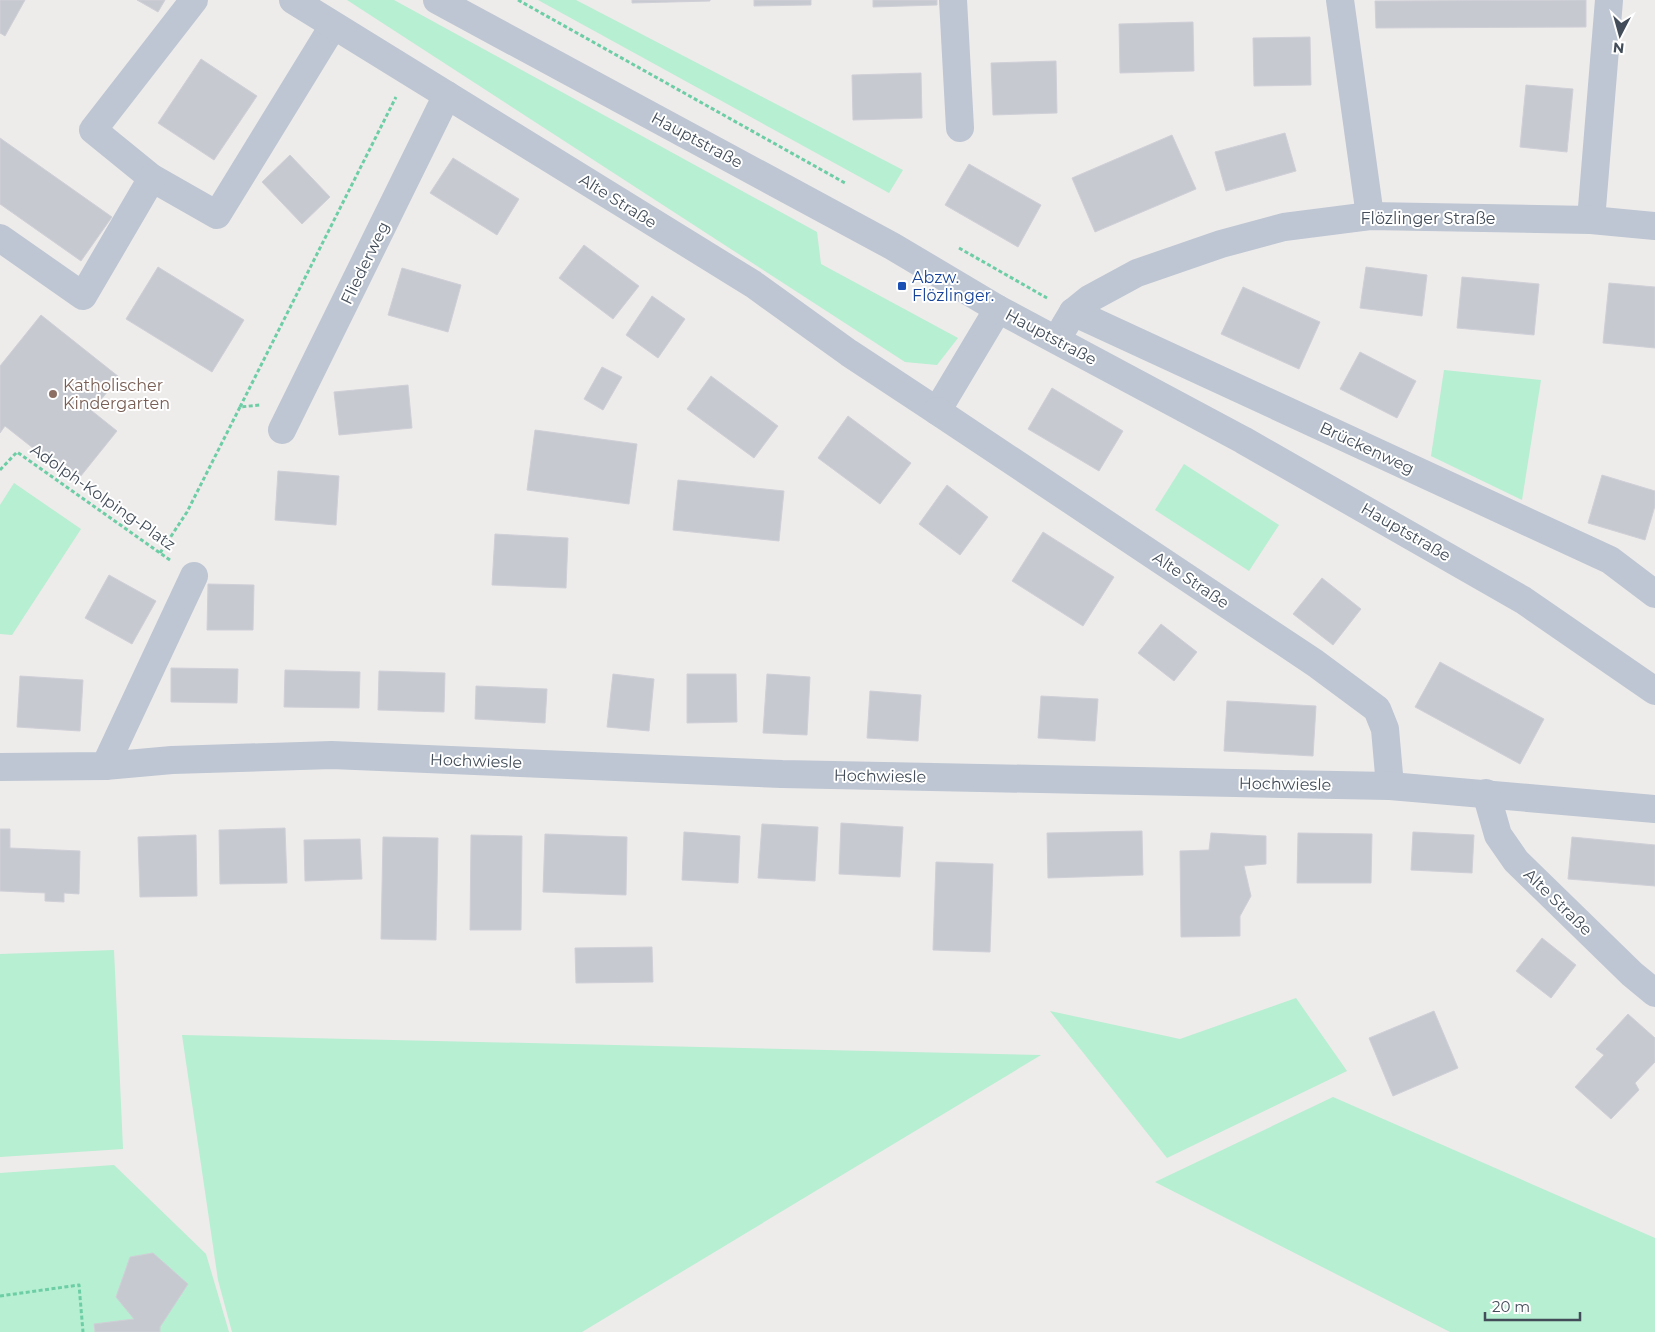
<svg xmlns="http://www.w3.org/2000/svg" width="1655" height="1332" viewBox="0 0 1655 1332" font-family="Montserrat,sans-serif">
<rect width="100%" height="100%" fill="#eeebeb"/>
<g fill="#b6efd1">
<path d="M347,0h47l423,232 4,32 137,74 -21,27 -32,-3z"/>
<path d="M538,0h38l327,170 -14,23z"/>
<path d="M1444,370l97,10 -19,120 -91,-44z"/>
<path d="M1184,464l95,61 -30,46 -94,-61z"/>
<path d="M14,483l67,46 -69,106 -12,-1v-129z"/>
<path d="M114,950l9,199 -123,8v-203z"/>
<path d="M1296,998l51,73 -180,87 -117,-147 130,28z"/>
<path d="M182,1035l859,20 -459,277h-350l-14,-52z"/>
<path d="M1333,1097l322,141v94h-205l-295,-150z"/>
<path d="M114,1165l92,89 23,78h-229v-159z"/>
</g>
<g fill="#c7c9d1" stroke="#cfd0d7">
<path d="M0,0h25l-20,36 -5,-3z"/>
<path d="M137,0h28l-7,12z"/>
<path d="M632,0h78v1l-78,2z"/>
<path d="M754,0h57v5l-57,1z"/>
<path d="M873,0h64v5l-64,2z"/>
<path d="M1586,0v27l-210,1 -1,-27z"/>
<path d="M1193,22l1,49 -74,2 -1,-49z"/>
<path d="M1310,37l1,48 -57,1 -1,-48z"/>
<path d="M201,59l56,37 -43,64 -56,-37z"/>
<path d="M1056,61l1,52 -64,2 -2,-52z"/>
<path d="M921,73l1,45 -69,2 -1,-45z"/>
<path d="M1526,85l47,4 -6,63 -47,-5z"/>
<path d="M1285,133l11,38 -70,20 -11,-39z"/>
<path d="M1172,135l24,54 -101,43 -23,-54z"/>
<path d="M0,138l112,79 -31,44 -81,-57z"/>
<path d="M290,155l40,42 -28,27 -40,-42z"/>
<path d="M453,158l66,41 -22,36 -67,-42z"/>
<path d="M969,164l72,41 -23,42 -73,-42z"/>
<path d="M584,245l55,41 -26,33 -54,-41z"/>
<path d="M158,267l86,53 -32,52 -86,-53z"/>
<path d="M1366,267l61,8 -5,41 -62,-8z"/>
<path d="M402,268l59,17 -13,47 -60,-17z"/>
<path d="M1462,277l77,7 -5,51 -77,-7z"/>
<path d="M1609,283l46,4v61l-52,-5z"/>
<path d="M1243,287l77,35 -21,47 -78,-35z"/>
<path d="M652,296l33,23 -27,39 -32,-23z"/>
<path d="M41,315l78,62 -27,34 25,20 -41,51 -71,-56 -5,7v-67z"/>
<path d="M1360,352l56,29 -19,37 -57,-29z"/>
<path d="M602,367l20,10 -19,33 -19,-11z"/>
<path d="M711,376l67,50 -24,32 -67,-49z"/>
<path d="M408,385l4,43 -73,7 -5,-43z"/>
<path d="M1052,388l71,43 -24,40 -71,-42z"/>
<path d="M848,416l63,47 -31,41 -62,-46z"/>
<path d="M535,430l102,14 -8,60 -102,-14z"/>
<path d="M278,471l61,5 -3,49 -61,-5z"/>
<path d="M1602,475l53,16v15l-10,34 -57,-17z"/>
<path d="M678,480l106,11 -5,50 -106,-11z"/>
<path d="M947,485l41,32 -28,38 -41,-31z"/>
<path d="M1043,532l71,45 -31,49 -71,-45z"/>
<path d="M495,534l73,4 -2,50 -74,-3z"/>
<path d="M109,575l47,26 -24,43 -47,-26z"/>
<path d="M1322,578l39,31 -28,36 -40,-31z"/>
<path d="M208,584l46,1 -1,45h-46z"/>
<path d="M1161,624l36,28 -23,29 -36,-28z"/>
<path d="M1440,662l104,57 -24,45 -105,-57z"/>
<path d="M171,668l67,1 -1,34 -66,-1z"/>
<path d="M285,670l75,2 -1,36 -75,-1z"/>
<path d="M379,671l66,2 -1,39 -66,-2z"/>
<path d="M613,674l41,5 -5,52 -42,-4z"/>
<path d="M687,674h49l1,48 -50,1z"/>
<path d="M767,674l43,3 -3,58 -44,-2z"/>
<path d="M20,676l63,4 -3,51 -63,-4z"/>
<path d="M476,686l71,3 -2,34 -70,-4z"/>
<path d="M870,691l51,4 -3,46 -51,-3z"/>
<path d="M1041,696l57,3 -3,42 -57,-3z"/>
<path d="M1227,701l89,5 -3,50 -89,-5z"/>
<path d="M841,823l62,4 -3,50 -61,-3z"/>
<path d="M762,824l56,3 -3,54 -57,-3z"/>
<path d="M285,828l2,55 -67,1 -1,-54z"/>
<path d="M0,829h10v19l70,3 -1,43 -15,-1v9l-19,-1v-8l-45,-2z"/>
<path d="M1142,831l1,44 -95,3 -1,-45z"/>
<path d="M684,832l56,4 -2,47 -56,-3z"/>
<path d="M1413,832l61,3 -2,38 -61,-3z"/>
<path d="M1211,833l55,3v28l-22,2 7,30 -11,20v20l-59,1 -1,-86 29,-1z"/>
<path d="M1298,833l74,1 -1,49h-74z"/>
<path d="M545,834l82,3 -1,58 -83,-3z"/>
<path d="M196,835l1,61 -57,1 -2,-60z"/>
<path d="M471,835l51,1 -1,94h-51z"/>
<path d="M383,837l55,1 -2,102 -55,-1z"/>
<path d="M1572,837l83,8v41l-87,-7z"/>
<path d="M360,839l2,40 -57,2 -1,-41z"/>
<path d="M936,862l57,2 -3,88 -57,-2z"/>
<path d="M1542,938l34,27 -25,33 -35,-27z"/>
<path d="M652,947l1,35 -77,1 -1,-35z"/>
<path d="M1434,1011l24,57 -65,28 -24,-58z"/>
<path d="M1628,1014l27,24v24l-20,21 4,7 -28,29 -36,-32 29,-32 -8,-6z"/>
<path d="M153,1253l35,31 -28,43v5h-65l-1,-8 40,-5 -18,-22 14,-40z"/>
</g>
<g fill="none" stroke-linecap="round" stroke-linejoin="round">
<g stroke="#6dcea6" stroke-width="3" stroke-dasharray="4 2.5" stroke-linecap="butt">
<path d="M518,0l327,183"/>
<path d="M959,248l88,50"/>
<path d="M240,407l156,-310"/>
<path d="M0,470l17,-18 153,108"/>
<path d="M160,553l27,-41 53,-105 20,-2"/>
<path d="M0,1296l79,-11 4,47"/>
</g>
<g stroke="#bdc6d2" stroke-width="28">
<path d="M194,0l-101,130 59,48 65,37 116,-189"/>
<path d="M293,0l460,284 96,69 88,58 61,-102"/>
<path d="M437,0l455,246 106,63 245,131 280,160 132,91"/>
<path d="M953,0l7,128"/>
<path d="M1340,0l30,216"/>
<path d="M1591,220l18,-220"/>
<path d="M0,238l83,58 69,-118"/>
<path d="M1073,312l537,248 45,34"/>
<path d="M1064,327l9,-15 16,-13 48,-26 84,-29 63,-17 86,-11 221,4 64,6"/>
<path d="M937,411l378,252 62,46 8,20 5,57"/>
<path d="M282,430l165,-335"/>
<path d="M105,766l89,-190"/>
<path d="M0,767l105,-1 67,-6 160,-5 450,19 608,12 265,23"/>
<path d="M1486,793l12,42 18,26 116,113 23,19"/>
</g>
</g>
<rect fill="#1a4fb4" stroke="#fff" stroke-width="2" x="897" y="281" width="10" height="10" rx="2.5"/>
<circle fill="#8d6e63" stroke="#fff" stroke-width="2" cx="53" cy="394" r="5"/>
<g text-anchor="middle" dominant-baseline="central" stroke-width="4" stroke-linejoin="round" paint-order="stroke">
<g font-size="16" fill="#434d59" stroke="#fff">
<text transform="translate(697 140) rotate(28)">Hauptstraße</text>
<text transform="translate(618 201) rotate(32)">Alte Straße</text>
<text x="1428" y="218">Flözlinger Straße</text>
<text transform="translate(365 263) rotate(-64)">Fliederweg</text>
<text transform="translate(1051 337) rotate(28)">Hauptstraße</text>
<text transform="translate(1367 448) rotate(25)">Brückenweg</text>
<text transform="translate(103 497) rotate(35)">Adolph-Kolping-Platz</text>
<text transform="translate(1406 532) rotate(30)">Hauptstraße</text>
<text transform="translate(1191 580) rotate(34)">Alte Straße</text>
<text transform="translate(476 761) rotate(2)">Hochwiesle</text>
<text transform="translate(880 776) rotate(1)">Hochwiesle</text>
<text transform="translate(1285 784) rotate(1)">Hochwiesle</text>
<text transform="translate(1558 902) rotate(44)">Alte Straße</text>
</g>
<g font-size="16" fill="#164399" stroke="#fff" text-anchor="start">
<text x="912" y="277">Abzw.<tspan x="912" dy="18">Flözlinger.</tspan></text>
</g>
<g font-size="16" fill="#785e54" stroke="#fff" text-anchor="start">
<text x="63" y="385">Katholischer<tspan x="63" dy="18">Kindergarten</tspan></text>
</g>
</g>
<g transform="translate(1620 35) rotate(186)" stroke="#ffffff" stroke-width="4" paint-order="stroke">
<path d="M0-4L9 19L0 12L-9 19Z" fill="#434d59"/>
<text y="-8" font-size="14" font-weight="bold" text-anchor="middle" fill="#434d59">N</text>
</g>
<path d="M1485 1312v8h95v-8" fill="none" stroke="#434d59" stroke-width="2.5"/>
<text x="1492" y="1312" font-size="15" fill="#434d59" stroke="#ffffff" stroke-width="4" paint-order="stroke">20 m</text>
</svg>
